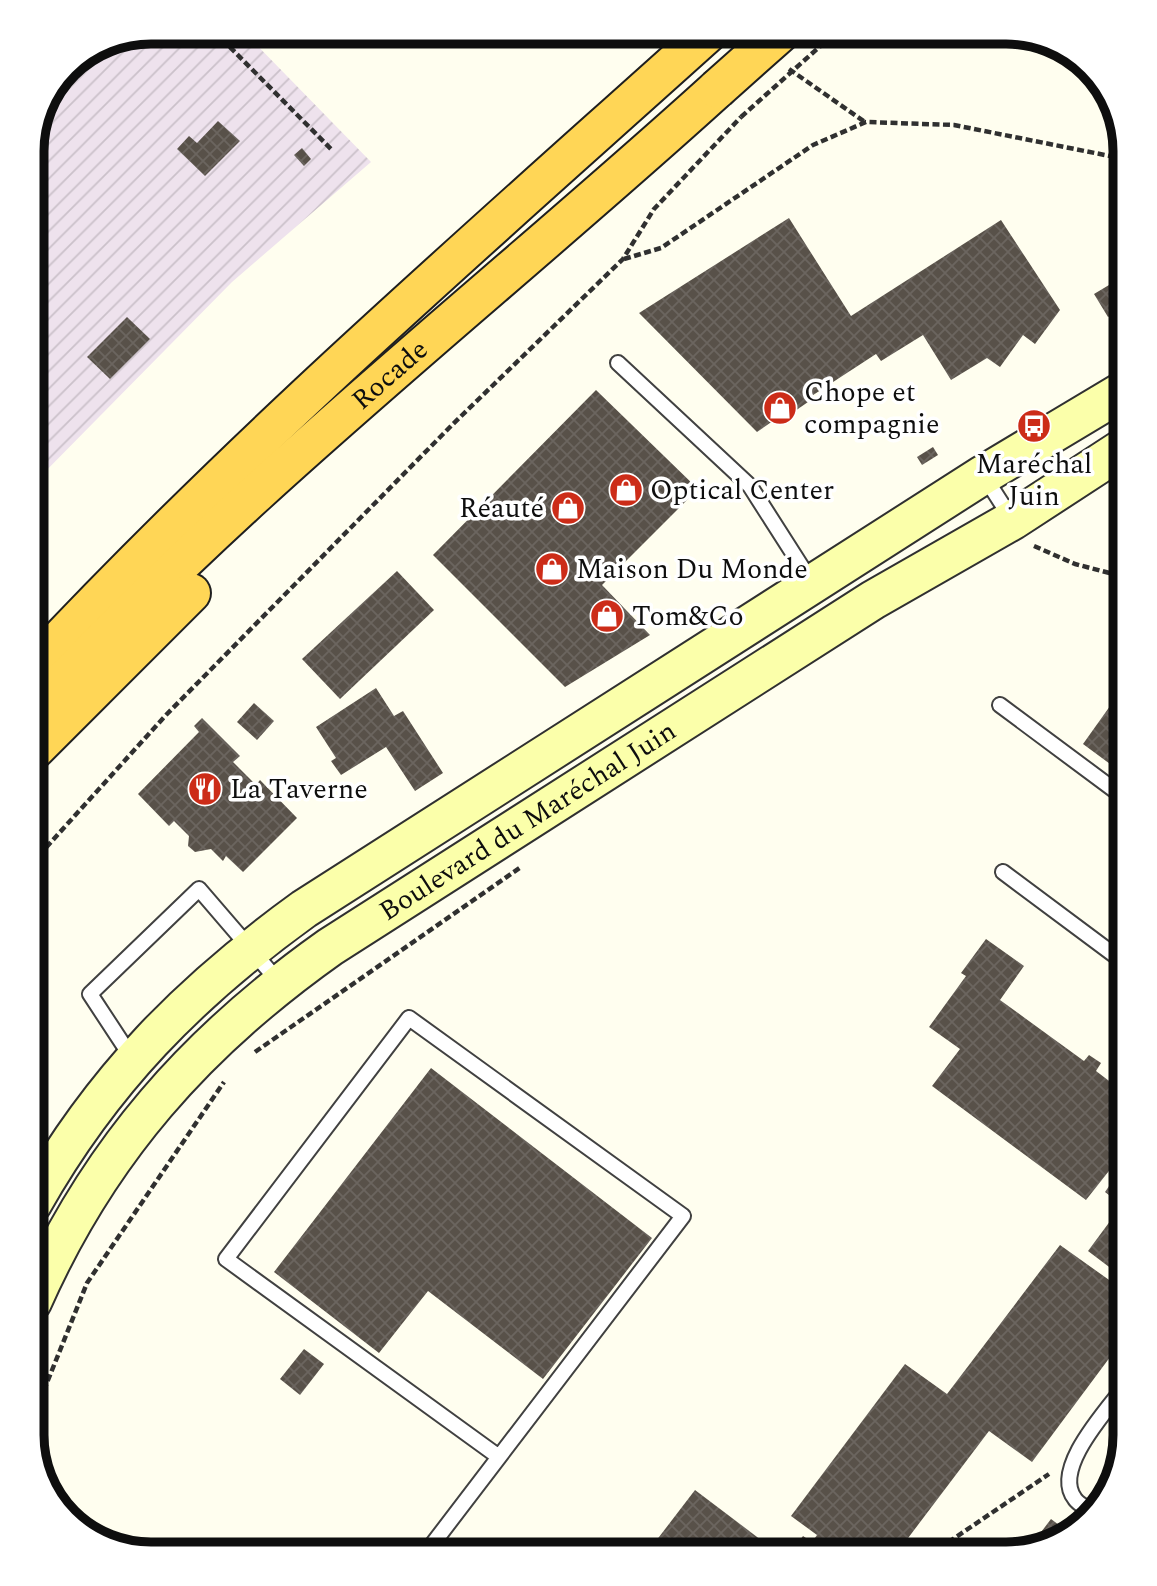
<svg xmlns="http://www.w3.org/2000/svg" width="1157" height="1586" viewBox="0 0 1157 1586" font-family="Spectral,serif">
<defs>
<pattern id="industrial-furrows" width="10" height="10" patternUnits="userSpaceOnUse" patternTransform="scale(1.75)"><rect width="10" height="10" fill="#eee2ed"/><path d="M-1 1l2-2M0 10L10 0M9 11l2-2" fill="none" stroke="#cbc1ca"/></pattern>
<pattern id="building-cross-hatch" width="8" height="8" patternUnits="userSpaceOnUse" patternTransform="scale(1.75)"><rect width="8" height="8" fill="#585149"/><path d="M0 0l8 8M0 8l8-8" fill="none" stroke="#6b655f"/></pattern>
</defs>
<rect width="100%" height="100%" fill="#fffeef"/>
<path fill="url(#industrial-furrows)" d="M151,32h93l127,130 -139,120 -200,203v-342l12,-45 28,-37z"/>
<g fill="url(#building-cross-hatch)">
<path d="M218,121l22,20 -35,35 -28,-27 12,-13 8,7z"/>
<path d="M302,148l9,11 -7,7 -10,-11z"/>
<path d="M789,218l62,98 150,-96 59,90 -25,34 -12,-9 -23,32 -13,-9 -36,22 -28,-45 -42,26 -5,-7 -69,45 1,3 -26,18 -2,-4 -23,16 -118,-119z"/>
<path d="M1125,251v56l-17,10 -14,-23 30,-18 -11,-17z"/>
<path d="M127,317l23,22 -40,40 -23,-22z"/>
<path d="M596,390l102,99 -96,96 48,50 -85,52 -132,-132z"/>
<path d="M933,447l5,8 -16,10 -5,-8z"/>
<path d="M32,451l7,6 -7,8z"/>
<path d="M397,571l37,39 -94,89 -38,-40z"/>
<path d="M1125,685v90l-42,-31z"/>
<path d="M376,688l18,28 9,-5 40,62 -28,18 -29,-44 -45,28 -10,-14 5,-3 -20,-31z"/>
<path d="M254,703l20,18 -17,19 -20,-18z"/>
<path d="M202,718l38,38 -7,6 23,23 4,-5 37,38 -54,54 -17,-16 -3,5 -12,-12 -16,3 -7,-6 1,-10 -15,-15 -5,5 -31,-32 61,-62 -5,-6z"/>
<path d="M986,939l38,27 -24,34 84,61 5,-6 12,8 -5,8 29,22v244l-93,125 -43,-31 -93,123h-52l-19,-14 -6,8 9,6h-39l14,-18 9,6 5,-7 -26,-19 114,-152 42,30 113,-149 59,42 6,-8 -37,-28 34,-46 -17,-13 17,-25 -6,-5 -30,38 -154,-114 28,-37 -31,-22 37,-51 -5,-3z"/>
<path d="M431,1068l221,170 -109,141 -115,-88 -49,62 -105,-81z"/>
<path d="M304,1349l20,15 -24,31 -20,-16z"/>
<path d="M695,1490l82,62 -2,2h-129z"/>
<path d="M1051,1519l20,15 -5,4 -37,10z"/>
</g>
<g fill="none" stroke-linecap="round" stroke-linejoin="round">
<g stroke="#414141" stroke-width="18">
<g id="service">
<path d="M618,363l132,123 62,97"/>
<path d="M984,476l27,42"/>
<path d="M1000,705l125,93"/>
<path d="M1003,872l122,91"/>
<path d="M132,1058l-42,-64 109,-105 80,93"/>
<path d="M1092,1512c-5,-4 -14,-8 -17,-13 -24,-30 33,-90 50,-113"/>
<path d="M425,1554l258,-338 -274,-198 -183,241 273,198"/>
</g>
</g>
<g stroke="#303030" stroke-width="42">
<g id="secondary">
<path d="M32,1204c70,-124 157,-212 272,-295l679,-434 142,-85"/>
<path id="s1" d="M32,1302c67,-151 164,-260 298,-355l543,-347 140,-80 112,-73"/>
</g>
</g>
<g stroke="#1f1f1f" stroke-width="42">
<g id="trunk">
<path d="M32,669c211,-226 447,-430 677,-637"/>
<path id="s2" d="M32,715c209,-228 456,-418 685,-626"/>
<path d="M32,752l159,-159"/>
</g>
</g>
<g stroke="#303030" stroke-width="4.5" stroke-dasharray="7 3.5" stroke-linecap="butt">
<path d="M215,32l116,117"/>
<path d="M789,69l76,53"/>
<path d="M624,259l37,-11 152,-103 53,-23 88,3 171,34"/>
<path d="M1034,546l41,18 50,13"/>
<path d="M32,863l134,-148 287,-291 170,-165 31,-50 87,-92"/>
<path d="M255,1052l266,-185"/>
<path d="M32,1420l55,-137 137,-201"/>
<path d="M931,1554l118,-80"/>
</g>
<use href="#service" stroke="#fff" stroke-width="14"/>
<use href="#secondary" stroke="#fbffaa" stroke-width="38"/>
<use href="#trunk" stroke="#ffd656" stroke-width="38"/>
<g stroke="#1f1f1f" stroke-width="42" stroke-linecap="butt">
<path id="trunk-bridge" d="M717,89l64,-57"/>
</g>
<path stroke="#303030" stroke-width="4.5" stroke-dasharray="7 3.5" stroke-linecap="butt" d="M741,117l95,-85"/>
<use href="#trunk-bridge" stroke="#ffd656" stroke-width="38"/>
</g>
<defs>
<g id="shop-disc" transform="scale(1.75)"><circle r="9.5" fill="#cc2c18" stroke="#fff"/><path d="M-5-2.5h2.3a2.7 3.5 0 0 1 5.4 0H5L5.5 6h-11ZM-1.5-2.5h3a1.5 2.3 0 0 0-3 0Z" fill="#fff"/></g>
<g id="bus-disc" transform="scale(1.75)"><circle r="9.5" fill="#cc2c18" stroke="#fff"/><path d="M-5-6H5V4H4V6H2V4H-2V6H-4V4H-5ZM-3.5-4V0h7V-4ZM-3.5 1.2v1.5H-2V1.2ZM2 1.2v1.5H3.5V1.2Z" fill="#fff"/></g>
<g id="restaurant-disc" transform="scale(1.75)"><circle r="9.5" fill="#cc2c18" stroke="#fff"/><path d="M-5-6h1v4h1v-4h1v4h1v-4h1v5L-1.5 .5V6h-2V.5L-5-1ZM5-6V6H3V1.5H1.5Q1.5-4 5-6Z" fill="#fff"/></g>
</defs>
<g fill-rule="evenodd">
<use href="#shop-disc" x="780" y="408"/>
<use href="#bus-disc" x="1034" y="426"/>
<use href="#shop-disc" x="626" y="490"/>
<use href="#shop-disc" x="568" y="508"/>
<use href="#shop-disc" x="552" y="569"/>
<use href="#shop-disc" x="607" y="616"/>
<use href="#restaurant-disc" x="205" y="789"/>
</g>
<g text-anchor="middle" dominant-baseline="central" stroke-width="7" stroke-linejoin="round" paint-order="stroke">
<g font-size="28" fill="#0e0e0e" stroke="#fff">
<text stroke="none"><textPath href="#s2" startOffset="494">Rocade</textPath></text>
<text stroke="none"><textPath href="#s1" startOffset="704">Boulevard du Maréchal Juin</textPath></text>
</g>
<g font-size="28" fill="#0e0e0e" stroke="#fff" text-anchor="start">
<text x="804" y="392">Chope et<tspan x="804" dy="32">compagnie</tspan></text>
<text x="1034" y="464" text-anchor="middle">Maréchal<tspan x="1034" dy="32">Juin</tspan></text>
<text x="650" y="490">Optical Center</text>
<text x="544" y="508" text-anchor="end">Réauté</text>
<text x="576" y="569">Maison Du Monde</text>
<text x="632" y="616">Tom&amp;Co</text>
<text x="230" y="789">La Taverne</text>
</g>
</g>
<path d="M0 0H1157V1586H0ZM151 44H1006A107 107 0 0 1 1113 151V1435A107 107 0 0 1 1006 1542H151A107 107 0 0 1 44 1435V151A107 107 0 0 1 151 44Z" fill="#fff" fill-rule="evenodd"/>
<path fill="none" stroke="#0e0e0e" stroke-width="9" d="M151 44H1006A107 107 0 0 1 1113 151V1435A107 107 0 0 1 1006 1542H151A107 107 0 0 1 44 1435V151A107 107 0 0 1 151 44Z"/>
</svg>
